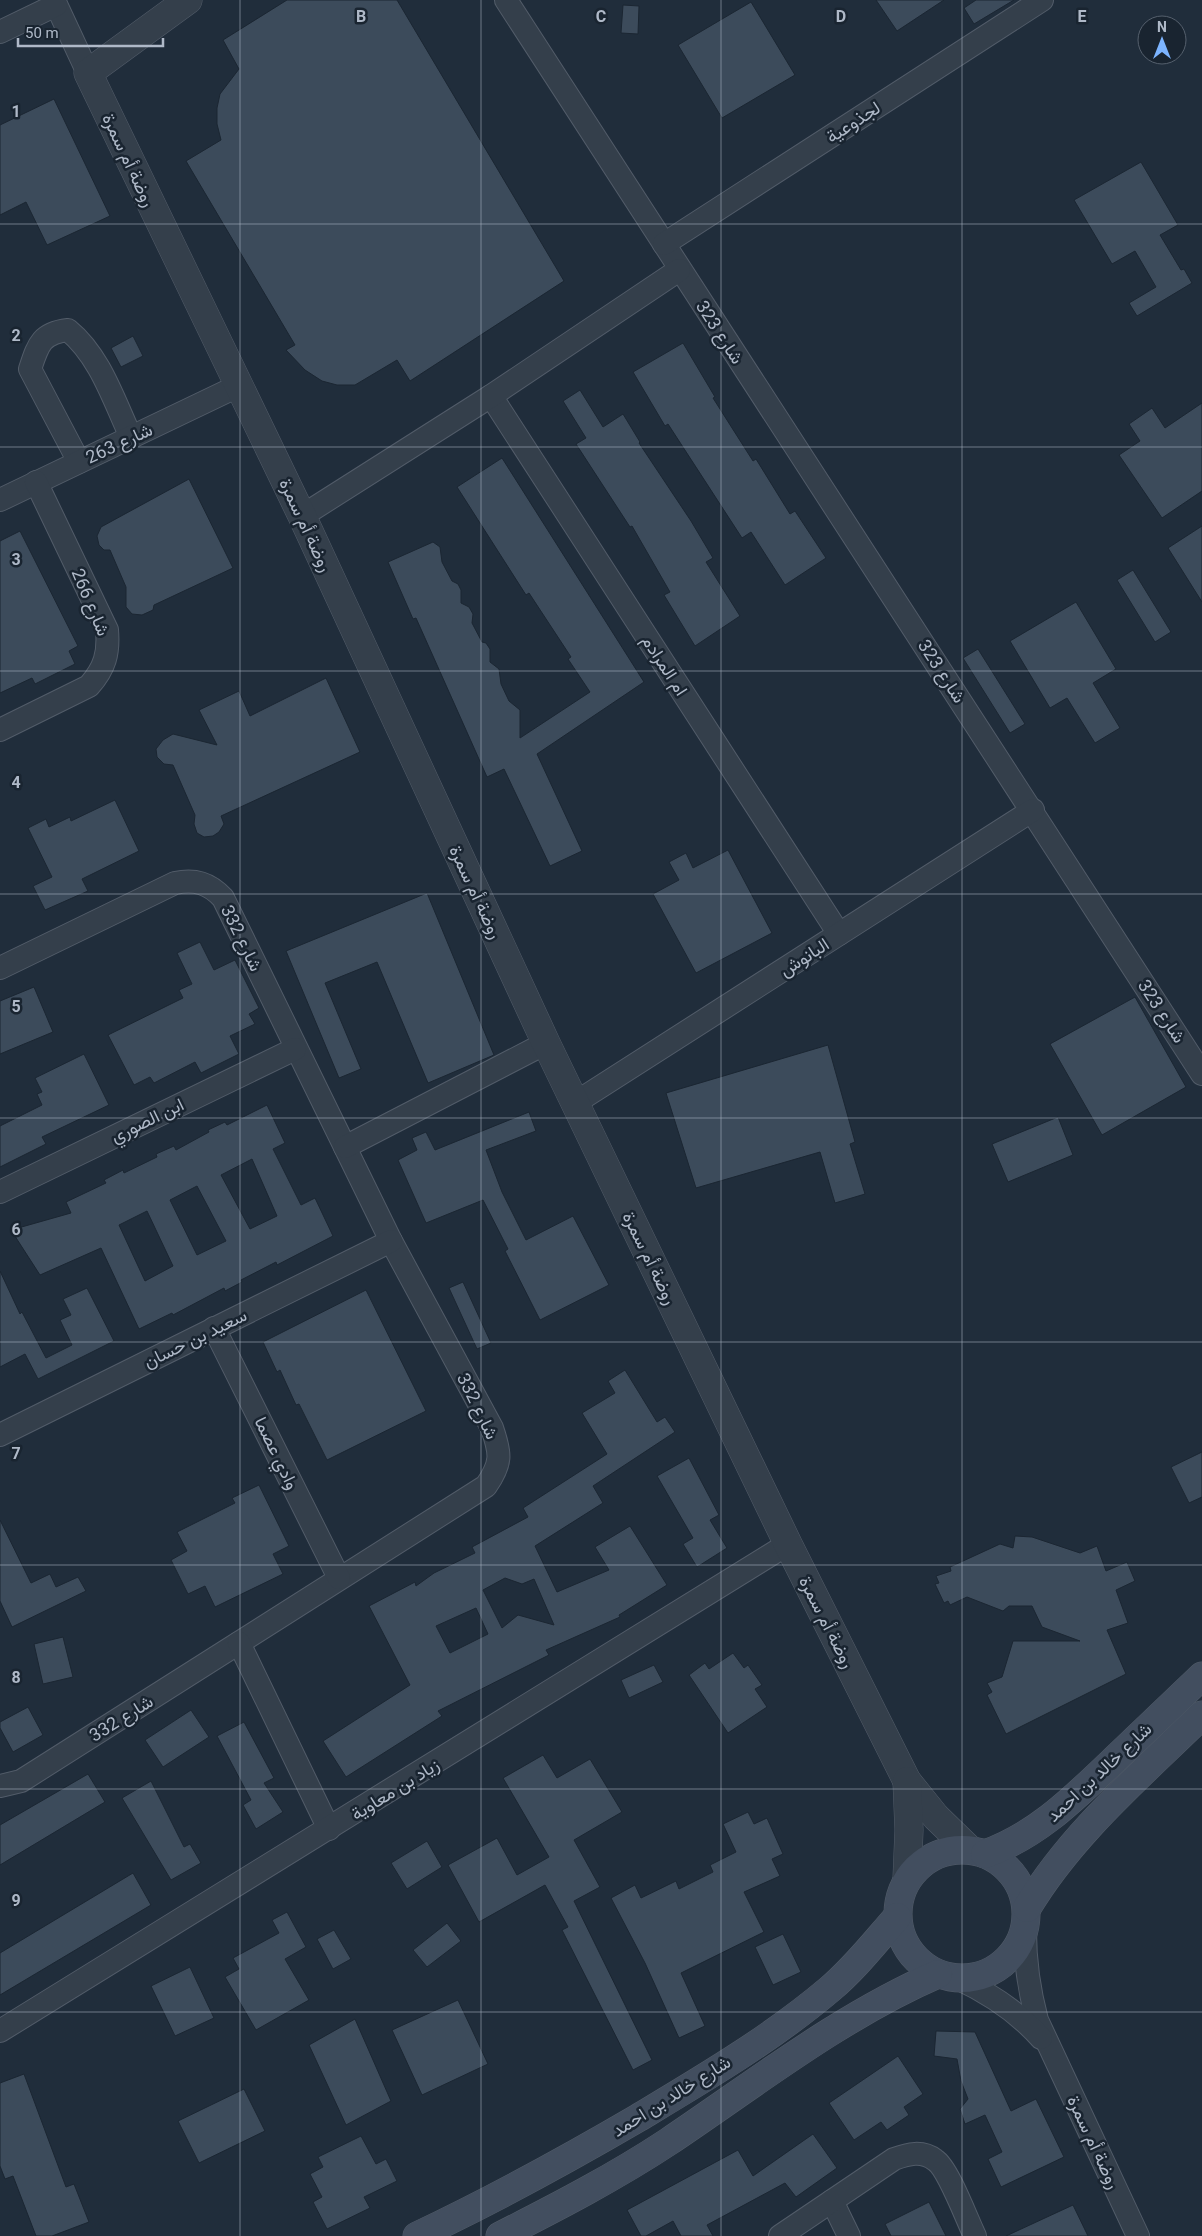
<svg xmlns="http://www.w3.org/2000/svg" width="1202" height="2236" viewBox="0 0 1202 2236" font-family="Roboto,Vazirmatn,sans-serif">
<rect width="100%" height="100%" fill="#202d3b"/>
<g fill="#3c4b5b" stroke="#1b2632" fill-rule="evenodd">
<path d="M287,0h110l167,281 -154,100 -13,-21 -42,25h-18l-15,-4 -17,-11 -19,-20 9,-5 -109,-184 35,-21 -4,-16v-16l3,-14 19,-25 -16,-29z"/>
<path d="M876,0h68l-47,31z"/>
<path d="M976,0h38l-40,24 -10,-16z"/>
<path d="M751,2l44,73 -73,43 -44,-73z"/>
<path d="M623,5l16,1 -1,28 -17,-1z"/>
<path d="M54,99l56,117 -63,29 -21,-43 -26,13v-90z"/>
<path d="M1141,162l37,63 -18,10 21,35 3,-1 8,14 -55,33 -8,-13 27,-16 -21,-36 -23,13 -38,-64z"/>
<path d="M133,336l10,20 -22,11 -10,-19z"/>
<path d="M683,343l32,54 -2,1 40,63 3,-2 34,55 5,-3 31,47 -41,27 -34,-53 -9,6 -74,-114 -3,2 -32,-54z"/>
<path d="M580,390l23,37 20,-13 17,28 -1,1 52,78 22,37 -7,4 34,54 -45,30 -31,-51 6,-3 -38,-66 -2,1 -54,-83 10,-6 -23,-37z"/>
<path d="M1202,403v88l-40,27 -43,-63 21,-14 -11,-17 23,-16 13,20z"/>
<path d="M502,458l142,224 -107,72 45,97 -32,15 -46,-97 -17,8 -71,-159 -3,1 -25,-57 45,-20 7,5 2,15 10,19 6,3 3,6v13l8,4 4,7 -1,9 10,19 4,1 4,6v13l9,7 2,15 8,17 11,9v28l70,-46 -22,-33 3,-2 -42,-64 -3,2 -69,-108z"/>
<path d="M189,479l44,89 -79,37 -1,5 -11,5 -10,-1 -6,-7v-20l-16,-37h-6l-5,-5 -2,-9 4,-9z"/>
<path d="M1202,526v76l-34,-54z"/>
<path d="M20,531l58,115 -9,5 6,13 -40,20 -3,-6 -32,15v-152z"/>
<path d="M1133,570l38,62 -16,10 -38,-62z"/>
<path d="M1076,602l40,67 -23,14 27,45 -25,15 -28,-45 -17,10 -40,-67z"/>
<path d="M978,649l47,75 -15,9 -47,-75z"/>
<path d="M326,678l34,74 -139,64 3,8 -5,8 -6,4 -9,1 -7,-4 -3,-9 1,-9 -22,-50 -9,-1 -7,-7 -1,-8 7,-9 10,-6 44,11 -18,-35 40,-19 11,25z"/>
<path d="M115,800l24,51 -57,28 6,12 -43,19 -12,-24 19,-9 -24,-49 18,-9 3,8 21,-10 1,4z"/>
<path d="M728,850l44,83 -76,40 -43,-79 26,-14 -10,-18 17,-9 7,15z"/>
<path d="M427,893l67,162 -66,28 -51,-121 -52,21 36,86 -22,9 -53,-127z"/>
<path d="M200,942l14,28 21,-10 24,48 -10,6 6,10 -25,12 9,18 -38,19 -6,-11 -41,21 -4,-6 -16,8 -26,-50 75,-37 -4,-8 13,-6 -15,-31z"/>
<path d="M34,987l19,45 -53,22v-53z"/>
<path d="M1135,997l51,90 -84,48 -52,-91z"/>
<path d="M828,1045l27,97 -5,2 15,50 -30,9 -15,-51 -124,36 -30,-95z"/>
<path d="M84,1054l25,51 -67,32 4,7 -46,23v-41l42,-21 -5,-11 5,-2 -7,-14z"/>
<path d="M267,1105l18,38 -12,6 28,56 14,-7 18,38 -56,29 -1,-3 -35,18 1,2 -17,9 -1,-3 -51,27 -1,-2 -33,16 -38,-81 -61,27 -29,-45 60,-17 -5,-11 40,-19 -2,-3 19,-10 1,3 33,-16 -1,-3 18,-8 2,4 33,-18 -1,-2 17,-8 2,3zM252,1159l25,57 -27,13 -29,-54zM197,1186l29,55 -29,14 -27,-55zM147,1211l26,55 -28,15 -26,-56z"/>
<path d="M529,1112l7,19 -50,19 16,42 24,48 47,-24 36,69 -69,35 -35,-69 3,-2 -25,-49 -57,23 -28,-63 19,-10 -5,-12 14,-6 9,18z"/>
<path d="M1058,1117l15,38 -65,27 -16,-38z"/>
<path d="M0,1271l20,43 2,-2 24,46 26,-13 -12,-25 11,-5 -8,-16 24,-11 27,53 -76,38 -13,-25 -25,13z"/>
<path d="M463,1282l28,61 -14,6 -28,-61z"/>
<path d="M366,1290l60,121 -99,49 -28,-56 -3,1 -16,-35 -3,2 -14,-30z"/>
<path d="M625,1370l32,52 8,-5 10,15 -82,54 10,17 -68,43 22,46 52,-22 -14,-23 35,-21 37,59 -48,30 1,2 -74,33 3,5 -111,56 4,5 -96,61 -23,-36 87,-56 -41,-79 46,-24 1,4 18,-13 41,-20 -3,-6 56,-30 -5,-9 84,-54 -25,-41 33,-20 -7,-12zM505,1578l17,6 12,-5 20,46 -36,-10 -16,13 -19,-38zM476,1608l12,26 -38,19 -14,-27z"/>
<path d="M1202,1452v45l-13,6 -18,-36z"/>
<path d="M689,1458l30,57 -9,5 17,28 -30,19 -14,-23 10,-6 -36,-62z"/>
<path d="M259,1485l30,61 -16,8 10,20 -68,33 -10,-21 -17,8 -17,-34 16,-9 -10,-19 58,-29 -3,-5z"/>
<path d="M0,1520l31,63 19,-9 6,13 22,-10 8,14 -74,36 -12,-26z"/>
<path d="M1015,1536l17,1 48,16 17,-7 9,25 21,-9 8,19 -19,9 12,33 -21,7 19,44 -120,60 -19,-39 5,-3 -5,-9 15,-6 11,-36h67l-38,-14 -10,-21h-23l-6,5 -36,-14 -17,8 -2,-4 -4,2 -9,-19 4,-1 -3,-7 15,-5 -1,-4 50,-23 13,4z"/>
<path d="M63,1637l10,40 -30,7 -9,-40z"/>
<path d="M733,1653l11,15 4,-3 14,20 -7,4 12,18 -39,26 -39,-58 16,-12 4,6z"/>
<path d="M654,1665l9,17 -34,16 -8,-18z"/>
<path d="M28,1707l15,28 -30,17 -13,-24v-6z"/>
<path d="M191,1710l18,27 -46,30 -18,-27z"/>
<path d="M244,1722l30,56 -10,5 19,29 -27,17 -13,-24 8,-5 -34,-64z"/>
<path d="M543,1755l14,23 33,-19 32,53 -48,28 26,47 -26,14 78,159 -19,10 -71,-140 6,-3 -23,-42 -66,37 -31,-57 49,-27 20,37 32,-18 -46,-79z"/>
<path d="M88,1774l17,28 -105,63v-40z"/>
<path d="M151,1781l33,66 6,-3 11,19 -30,17 -49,-82z"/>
<path d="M748,1812l6,12 13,-6 16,36 -11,5 8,17 -36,16 20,40 -83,41 24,53 -26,12 -34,-75 -34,-65 24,-13 6,13 35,-17 3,8 34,-17 -3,-7 26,-13 -13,-28z"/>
<path d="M427,1841l15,26 -35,22 -16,-26z"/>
<path d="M133,1873l18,32 -151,90v-42z"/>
<path d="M287,1912l19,35 -21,12 24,41 -53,30 -31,-53 14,-8 -6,-11 46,-25 -7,-13z"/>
<path d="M447,1923l14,18 -34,26 -14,-17z"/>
<path d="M334,1930l17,29 -18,10 -16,-30z"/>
<path d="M783,1934l18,38 -28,13 -18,-38z"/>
<path d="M190,1967l24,51 -39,18 -24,-50z"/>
<path d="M458,2000l30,64 -66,31 -30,-65z"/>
<path d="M355,2019l36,82 -45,24 -37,-80z"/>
<path d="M936,2031l39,1 36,79 25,-12 28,58 -63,30 -13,-28 14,-7 -17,-37 -20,9 -5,-15 8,-10 -7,-18 -4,-22 -23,-3z"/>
<path d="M898,2056l25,38 -19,13 5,8 -22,15 -6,-8 -27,18 -25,-37z"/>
<path d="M24,2074l42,113 8,-3 15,38 -37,14h-16l-23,-60 -8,3 -5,-13v-83z"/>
<path d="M244,2089l21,42 -66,32 -21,-42z"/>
<path d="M813,2134l24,34 -41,29 -11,-14 -78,42 6,11h-32l-8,-15 -27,15h-5l-14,-26 111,-60 15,26z"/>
<path d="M361,2136l15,28 10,-5 11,22 -33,16 6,11 -43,21 -14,-27 9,-5 -12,-23 13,-7 -5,-10z"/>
<path d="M929,2202l17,34h-55l-6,-12z"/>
<path d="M1073,2205l15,31h-82z"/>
</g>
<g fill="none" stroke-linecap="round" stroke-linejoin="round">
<g stroke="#525c69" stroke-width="24">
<g id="minor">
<path d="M54,0l34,73"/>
<path d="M506,0l696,1074"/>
<path d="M0,32l56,-27"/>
<path d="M664,244l378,-244"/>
<path d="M491,396l348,538"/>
<path d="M79,462l-49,-93c8,-24 11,-36 38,-39 32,26 46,71 63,107"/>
<path d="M0,500l238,-114"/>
<path d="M302,516l189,-120 188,-126"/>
<path d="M0,730l89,-44c16,-18 20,-33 18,-56l-71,-148"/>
<path d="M0,968l175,-85c20,-4 34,0 48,15l168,343 101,187c9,26 10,35 -6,58l-465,295 -21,5"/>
<path d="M575,1103l458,-293"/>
<path d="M345,1147l201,-104"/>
<path d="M0,1192l295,-143"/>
<path d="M214,1328l125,250"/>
<path d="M0,1435l391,-194"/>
<path d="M239,1643l90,186"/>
<path d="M1025,1931c0,31 4,59 12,89l101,216"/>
<path d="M957,1978c32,15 60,33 84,60"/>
<path d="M0,2031l788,-487"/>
<path d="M832,2201l17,35"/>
<path d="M780,2236l114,-77c14,-5 28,-9 41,1 13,8 32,60 40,76"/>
</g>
</g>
<g stroke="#525c69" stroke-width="29">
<g id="tertiary">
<path d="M188,0l-100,73 214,443 244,527 242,501 119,237 29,36 33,32"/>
<path d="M907,1781l2,49 -2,49"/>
</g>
</g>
<g stroke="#525c69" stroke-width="29">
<g id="secondary">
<circle cx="962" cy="1914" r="64"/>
<path d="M985,1854c53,-19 89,-56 129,-94 29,-28 59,-56 88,-84"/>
<path d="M1027,1908c45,-75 113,-132 175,-193"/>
<path d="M417,2236c76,-36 149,-76 221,-118 65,-39 133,-79 192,-129 25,-21 45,-47 67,-72"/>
<path d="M500,2236c57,-29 115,-59 168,-94 88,-59 173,-126 270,-168"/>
</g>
</g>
<use href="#minor" stroke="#343f4b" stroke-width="22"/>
<use href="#tertiary" stroke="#343f4b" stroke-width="28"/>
<use href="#secondary" stroke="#424e5f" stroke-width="28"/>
</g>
<path fill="none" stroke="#afb9c8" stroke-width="1" stroke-opacity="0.55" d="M240,0v2236M481,0v2236M721,0v2236M962,0v2236M0,224h1202M0,447h1202M0,671h1202M0,894h1202M0,1118h1202M0,1342h1202M0,1565h1202M0,1789h1202M0,2012h1202"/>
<g text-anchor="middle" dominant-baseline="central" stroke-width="5" stroke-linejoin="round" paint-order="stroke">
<g font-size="18" fill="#afb9c8" stroke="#192430">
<text transform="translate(853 122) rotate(-33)">لجذوعية</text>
<text transform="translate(129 160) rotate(65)">روضة أم سمرة</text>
<text transform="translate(720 332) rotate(57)">شارع 323</text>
<text transform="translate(119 443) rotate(-25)">شارع 263</text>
<text transform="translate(306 525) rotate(65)">روضة أم سمرة</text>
<text transform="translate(91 602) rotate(67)">شارع 266</text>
<text transform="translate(665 665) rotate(57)">ام المرادم</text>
<text transform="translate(942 671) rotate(57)">شارع 323</text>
<text transform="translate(476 892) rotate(65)">روضة أم سمرة</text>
<text transform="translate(242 938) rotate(64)">شارع 332</text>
<text transform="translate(804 957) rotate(-33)">البانوش</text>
<text transform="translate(1162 1011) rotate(57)">شارع 323</text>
<text transform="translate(147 1120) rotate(-26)">ابن الصوري</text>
<text transform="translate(650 1258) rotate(64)">روضة أم سمرة</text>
<text transform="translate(195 1338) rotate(-26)">سعيد بن حسان</text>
<text transform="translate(478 1406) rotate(64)">شارع 332</text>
<text transform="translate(277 1453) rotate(64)">وادي عصما</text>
<text transform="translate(827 1622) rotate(63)">روضة أم سمرة</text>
<text transform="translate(121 1718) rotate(-32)">شارع 332</text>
<text transform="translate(1099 1772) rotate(-43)">شارع خالد بن احمد</text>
<text transform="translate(395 1789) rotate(-32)">زياد بن معاوية</text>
<text transform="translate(671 2096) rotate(-32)">شارع خالد بن احمد</text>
<text transform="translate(1094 2142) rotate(65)">روضة أم سمرة</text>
</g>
</g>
<g font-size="16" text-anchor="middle" font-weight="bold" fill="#afb9c8" stroke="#192430" stroke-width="5" stroke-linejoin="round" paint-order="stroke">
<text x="361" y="22">B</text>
<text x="601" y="22">C</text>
<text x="841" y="22">D</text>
<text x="1082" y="22">E</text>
<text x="16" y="117">1</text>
<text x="16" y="341">2</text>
<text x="16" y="565">3</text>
<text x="16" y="788">4</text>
<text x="16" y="1012">5</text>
<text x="16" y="1235">6</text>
<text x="16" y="1459">7</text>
<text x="16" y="1683">8</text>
<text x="16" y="1906">9</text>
</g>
<g transform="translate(1162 40)"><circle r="24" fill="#192430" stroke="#55606d"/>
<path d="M0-4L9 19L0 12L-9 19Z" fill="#7cb4ff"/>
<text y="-8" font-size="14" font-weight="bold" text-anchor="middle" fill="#afb9c8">N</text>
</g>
<path d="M18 38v8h145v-8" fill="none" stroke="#afb9c8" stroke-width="2.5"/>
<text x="25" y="38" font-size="15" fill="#afb9c8" stroke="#192430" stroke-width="4" paint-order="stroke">50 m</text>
</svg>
